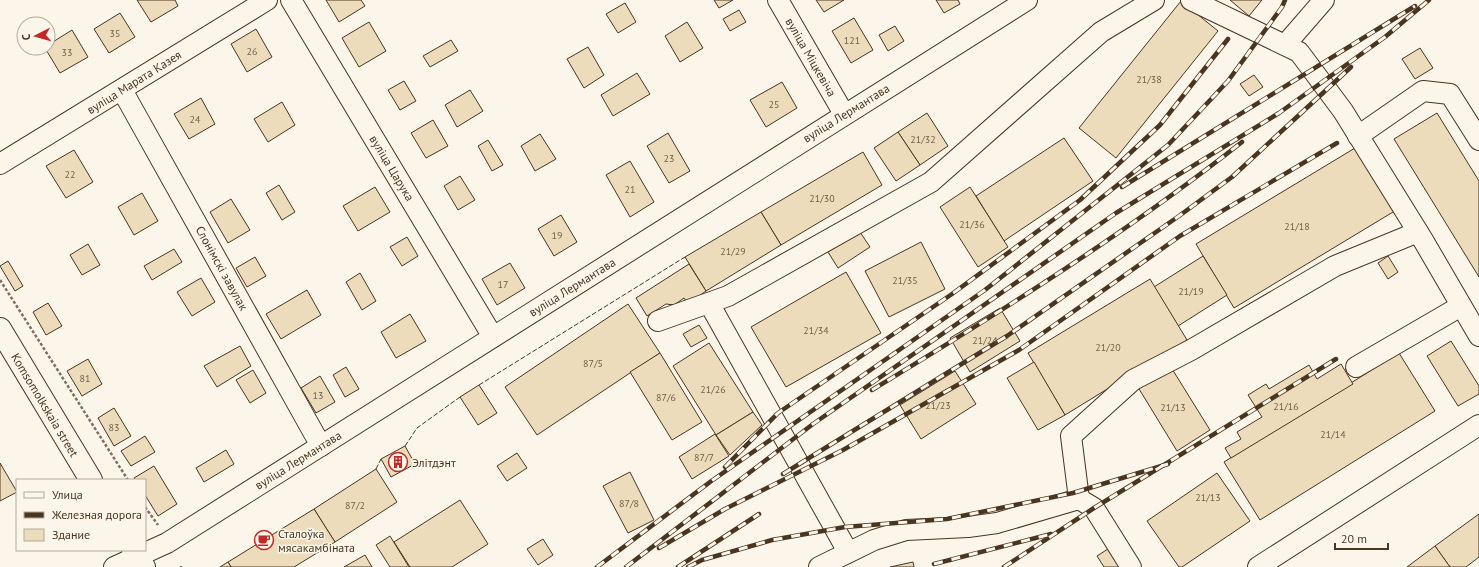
<svg xmlns="http://www.w3.org/2000/svg" width="1479" height="567" viewBox="0 0 1479 567" font-family="'PT Sans',sans-serif">
<rect width="100%" height="100%" fill="#fbf6e9"/>
<g fill="#ecdcbc" stroke="#4a3520">
<path d="M137,0h38l3,6 -27,16z"/>
<path d="M326,0h35l4,6 -26,16z"/>
<path d="M714,0h19l-14,8z"/>
<path d="M816,0h28l-20,12z"/>
<path d="M936,0h22l2,4 -16,9z"/>
<path d="M1230,0h32l-13,16z"/>
<path d="M1181,1l37,30 -102,127 -37,-30z"/>
<path d="M625,3l11,19 -18,11 -12,-19z"/>
<path d="M739,10l7,12 -16,9 -7,-12z"/>
<path d="M120,13l15,24 -26,16 -15,-24z"/>
<path d="M854,18l19,32 -22,13 -19,-32z"/>
<path d="M369,22l17,29 -27,16 -17,-29z"/>
<path d="M687,22l16,26 -23,14 -15,-26z"/>
<path d="M895,26l9,15 -16,10 -9,-16z"/>
<path d="M256,29l16,28 -25,15 -16,-28z"/>
<path d="M72,30l16,27 -28,16 -15,-25h3v-3z"/>
<path d="M451,40l7,11 -28,16 -7,-11z"/>
<path d="M588,47l16,28 -20,13 -17,-29z"/>
<path d="M1420,48l13,20 -18,11 -13,-20z"/>
<path d="M637,73l13,21 -37,22 -12,-21z"/>
<path d="M1254,75l9,12 -14,9 -9,-12z"/>
<path d="M404,81l12,20 -16,9 -12,-20z"/>
<path d="M782,82l15,26 -31,19 -16,-27z"/>
<path d="M470,90l13,21 -26,16 -12,-22z"/>
<path d="M201,98l14,26 -26,15 -15,-25z"/>
<path d="M282,102l13,23 -27,17 -14,-23z"/>
<path d="M927,113l21,33 -28,19 -22,-33z"/>
<path d="M1437,113l42,68v96l-85,-138z"/>
<path d="M433,120l15,26 -22,12 -15,-25z"/>
<path d="M898,132l22,33 -24,16 -22,-33z"/>
<path d="M668,133l22,38 -21,12 -22,-37z"/>
<path d="M540,134l16,25 -21,12 -14,-25z"/>
<path d="M1064,138l29,43 -89,60 -28,-45z"/>
<path d="M488,140l15,25 -11,6 -14,-25z"/>
<path d="M1360,145l38,64 -164,99 -38,-64z"/>
<path d="M74,150l19,32 -27,16 -20,-32z"/>
<path d="M863,152l19,33 -101,60 -20,-33z"/>
<path d="M630,161l24,41 -24,15 -24,-42z"/>
<path d="M460,176l15,24 -17,10 -14,-24z"/>
<path d="M279,185l16,27 -13,8 -16,-27z"/>
<path d="M375,187l15,25 -32,19 -15,-25z"/>
<path d="M970,187l38,60 -30,20 -38,-60z"/>
<path d="M142,193l16,28 -24,14 -16,-28z"/>
<path d="M231,199l19,31 -22,13 -18,-31z"/>
<path d="M761,212l20,33 -75,46 -21,-34z"/>
<path d="M561,215l16,27 -23,14 -16,-27z"/>
<path d="M860,232l10,15 -32,21 -10,-16z"/>
<path d="M407,237l11,19 -16,10 -12,-19z"/>
<path d="M921,242l24,47 -56,28 -24,-46z"/>
<path d="M88,244l12,21 -18,10 -12,-20z"/>
<path d="M174,249l8,13 -30,18 -8,-14z"/>
<path d="M1203,256l24,39 -49,31 -24,-39z"/>
<path d="M1388,256l10,16 -10,7 -10,-16z"/>
<path d="M255,257l11,19 -19,11 -11,-19z"/>
<path d="M8,261l15,25 -8,5 -15,-25z"/>
<path d="M510,263l15,25 -28,17 -15,-26z"/>
<path d="M689,264l17,27 -18,13 -4,-6 -10,7 -8,-1 -19,12 -11,-18z"/>
<path d="M846,272l35,61 -95,54 -35,-60z"/>
<path d="M360,273l16,28 -14,9 -16,-28z"/>
<path d="M201,278l14,24 -23,14 -15,-24z"/>
<path d="M1150,279l37,61 -122,75 -37,-62z"/>
<path d="M307,290l14,25 -40,24 -15,-25z"/>
<path d="M48,303l14,23 -16,9 -13,-23z"/>
<path d="M628,304l32,49 -123,82 -32,-48z"/>
<path d="M1000,308l20,33 -50,31 -20,-34z"/>
<path d="M410,314l16,27 -30,17 -15,-26z"/>
<path d="M699,325l8,13 -16,9 -8,-13z"/>
<path d="M1451,341l28,45v8l-21,12 -31,-50z"/>
<path d="M709,343l44,69 -37,23 -43,-69z"/>
<path d="M240,346l11,20 -34,21 -13,-21z"/>
<path d="M660,353l42,69 -30,18 -42,-68z"/>
<path d="M1399,353l36,58 -175,109 -36,-58z"/>
<path d="M88,359l14,25 -20,12 -15,-25z"/>
<path d="M1034,362l31,53 -27,15 -31,-52z"/>
<path d="M1169,364l41,66 -33,21 -41,-67z"/>
<path d="M1341,364l12,20 -122,74 -6,-10 16,-9 -4,-7 25,-15 -14,-22 18,-11 3,5 40,-24 8,14z"/>
<path d="M346,367l13,22 -14,8 -12,-22z"/>
<path d="M253,370l13,23 -16,10 -14,-23z"/>
<path d="M955,371l21,33 -55,35 -21,-34z"/>
<path d="M320,376l15,26 -19,11 -15,-25z"/>
<path d="M479,385l18,28 -19,12 -18,-28z"/>
<path d="M114,408l17,28 -17,10 -16,-28z"/>
<path d="M753,412l9,13 -32,30 -14,-20z"/>
<path d="M715,434l14,22 -37,23 -13,-22z"/>
<path d="M145,436l10,16 -24,14 -10,-15z"/>
<path d="M405,446l10,18 -24,13 -10,-18z"/>
<path d="M226,450l8,14 -30,18 -8,-14z"/>
<path d="M517,453l10,15 -20,13 -10,-15z"/>
<path d="M0,463l17,29 -17,9z"/>
<path d="M154,466l23,38 -19,12 -13,-21v-15h-9l-2,-2z"/>
<path d="M376,469l21,33 -62,40 -21,-33z"/>
<path d="M630,472l24,48 -26,13 -25,-47z"/>
<path d="M1217,473l33,48 -68,46h-3l-32,-46z"/>
<path d="M460,500l28,44 -36,23h-42l-16,-25z"/>
<path d="M314,509l21,33 -41,25h-63l-3,-5z"/>
<path d="M1479,514v43l-13,10h-16l-15,-21z"/>
<path d="M390,536l19,31h-19l-14,-22z"/>
<path d="M543,539l10,16 -15,10 -11,-16z"/>
<path d="M1435,546l15,21h-43z"/>
<path d="M1111,547l13,20h-20l-7,-11z"/>
<path d="M365,555l7,12h-28z"/>
<path d="M228,562l3,5h-11z"/>
<path d="M913,562l1,5h-24z"/>
</g>
<g fill="none" stroke-linecap="round" stroke-linejoin="round">
<g stroke="#4a3520" stroke-width="22">
<g id="minor">
<path d="M291,0l202,337"/>
<path d="M778,0l66,114"/>
<path d="M1191,0l108,52 44,59 80,129 56,96"/>
<path d="M1285,45l39,-45"/>
<path d="M122,90l199,356"/>
<path d="M1358,136l65,-45 27,3 29,46"/>
<path d="M0,164l267,-164"/>
<path d="M709,303l139,249"/>
<path d="M658,321l70,-25 203,-114 170,-150 53,-32"/>
<path d="M1356,367l105,-61"/>
<path d="M1079,499l-8,-63 62,-56 58,-30 144,-84 83,-34"/>
<path d="M114,567l53,-24 860,-543"/>
<path d="M819,567l55,-27 32,-10 62,-3 29,-4 82,-24 15,9 37,59"/>
<path d="M1258,567l221,-142"/>
</g>
</g>
<g stroke="#4a3520" stroke-width="24">
<g id="major">
<path d="M0,329l91,151"/>
<path d="M133,550l11,17"/>
</g>
</g>
<g stroke="#7f6f5c" stroke-width="2.5" stroke-dasharray="3 2" stroke-linecap="butt">
<path d="M0,280l128,200"/>
<path d="M145,507l13,18"/>
<path d="M181,567v-1"/>
</g>
<use href="#minor" stroke="#fbf6e9" stroke-width="20"/>
<use href="#major" stroke="#fbf6e9" stroke-width="22"/>
<g stroke="#4a3520" stroke-width="4.5">
<g id="rail">
<path d="M1122,187l293,-181"/>
<path d="M872,390c127,-77 253,-156 370,-248"/>
<path d="M725,467l53,-54 174,-119 128,-94 80,-75 68,-86"/>
<path d="M783,474l224,-138 172,-120 53,-39 119,-110"/>
<path d="M659,548l66,-39 118,-59 176,-100 161,-114 157,-93"/>
<path d="M934,564l117,-30"/>
<path d="M597,567l113,-85 275,-192 183,-145 60,-64 54,-74 3,-7"/>
<path d="M626,567l187,-143 303,-211 163,-100 106,-76 44,-37"/>
<path d="M678,567l81,-53"/>
<path d="M688,567l14,-7 70,-20 73,-13 102,-8 126,-26 95,-29"/>
<path d="M1004,567l90,-59 242,-149"/>
</g>
</g>
<use href="#rail" stroke="#fbf6e9" stroke-width="3" stroke-dasharray="9" stroke-linecap="butt"/>
<g stroke="#4a3520" stroke-width="1" stroke-dasharray="5 2" stroke-linecap="butt">
<path d="M479,385l206,-128"/>
<path d="M405,446l12,-18 43,-31"/>
<path d="M376,469l5,-10"/>
</g>
</g>
<defs>
<g id="building-ring" transform="scale(1)"><circle r="9.5" fill="#fbf6e9" stroke="#c62828" stroke-width="1.5"/><path d="M-4-6H4V6H1V3H-1V6H-4ZM-2.5-4.3h1.7v1.8h-1.7ZM.8-4.3h1.7v1.8H.8ZM-2.5-1h1.7V.8h-1.7ZM.8-1h1.7V.8H.8Z" fill="#c62828"/></g>
<g id="cafe-ring" transform="scale(1)"><circle r="9.5" fill="#fbf6e9" stroke="#c62828" stroke-width="1.5"/><path d="M-5.5-4.5H6V0H3Q3 3.5 0 3.5H-2.5Q-5.5 3.5-5.5 0ZM3-3.2v2h1.7v-2ZM-6 4.5H4V6H-6Z" fill="#c62828"/></g>
</defs>
<g fill-rule="evenodd">
<use href="#building-ring" x="398" y="462"/>
<use href="#cafe-ring" x="264" y="540"/>
</g>
<g text-anchor="middle" dominant-baseline="central" stroke-width="3" stroke-linejoin="round" paint-order="stroke">
<g font-size="10" fill="#725f47">
<text x="115" y="33">35</text>
<text x="852" y="40">121</text>
<text x="252" y="51">26</text>
<text x="67" y="52">33</text>
<text x="1149" y="79">21/38</text>
<text x="774" y="104">25</text>
<text x="195" y="119">24</text>
<text x="923" y="139">21/32</text>
<text x="669" y="158">23</text>
<text x="70" y="174">22</text>
<text x="630" y="189">21</text>
<text x="822" y="198">21/30</text>
<text x="972" y="224">21/36</text>
<text x="1297" y="226">21/18</text>
<text x="557" y="235">19</text>
<text x="733" y="251">21/29</text>
<text x="905" y="280">21/35</text>
<text x="503" y="284">17</text>
<text x="1191" y="291">21/19</text>
<text x="816" y="330">21/34</text>
<text x="985" y="340">21/24</text>
<text x="1108" y="347">21/20</text>
<text x="593" y="363">87/5</text>
<text x="85" y="378">81</text>
<text x="713" y="389">21/26</text>
<text x="318" y="395">13</text>
<text x="666" y="397">87/6</text>
<text x="938" y="405">21/23</text>
<text x="1286" y="406">21/16</text>
<text x="1173" y="407">21/13</text>
<text x="114" y="427">83</text>
<text x="1333" y="434">21/14</text>
<text x="704" y="457">87/7</text>
<text x="1208" y="497">21/13</text>
<text x="629" y="503">87/8</text>
<text x="355" y="505">87/2</text>
</g>
<g font-size="12" fill="#4a3520" stroke="#fbf6e9">
<text transform="translate(811 57) rotate(60)">вуліца Міцкевіча</text>
<text transform="translate(134 82) rotate(-32)">вуліца Марата Казея</text>
<text transform="translate(846 113) rotate(-32)">вуліца Лермантава</text>
<text transform="translate(392 168) rotate(59)">вуліца Царука</text>
<text transform="translate(222 268) rotate(61)">Слонімскі завулак</text>
<text transform="translate(572 287) rotate(-32)">вуліца Лермантава</text>
<text transform="translate(45 405) rotate(59)">Komsomolkskaia street</text>
<text transform="translate(298 460) rotate(-32)">вуліца Лермантава</text>
</g>
<g font-size="12" fill="#4a3520" stroke="#fbf6e9" text-anchor="start">
<text x="412" y="462">Элітдэнт</text>
<text x="278" y="533">Сталоўка<tspan x="278" dy="14">мясакамбіната</tspan></text>
</g>
</g>
<rect x="16" y="479" width="130" height="72" fill="#fbf6e9" stroke="#b4a999"/>
<rect x="24" y="492" width="20" height="6" fill="#fbf6e9" stroke="#b4a999"/>
<text x="52" y="499" font-size="12" fill="#4a3520">Улица</text>
<rect x="24" y="512" width="20" height="6" fill="#4a3520" stroke="#b4a999"/>
<text x="52" y="519" font-size="12" fill="#4a3520">Железная дорога</text>
<rect x="24" y="529" width="20" height="12" fill="#ecdcbc" stroke="#b4a999"/>
<text x="52" y="539" font-size="12" fill="#4a3520">Здание</text>
<g transform="translate(36 36) rotate(264)"><circle r="19" fill="#fbf6e9" stroke="#b4a999"/>
<path d="M0-3L7 15L0 10L-7 15Z" fill="#c62828"/>
<text y="-6" font-size="11" font-weight="bold" text-anchor="middle" fill="#4a3520">С</text>
</g>
<path d="M1335 543v6h53v-6" fill="none" stroke="#4a3520" stroke-width="2"/>
<text x="1341" y="543" font-size="12" fill="#4a3520" stroke="#fbf6e9" stroke-width="3" paint-order="stroke">20 m</text>
</svg>
